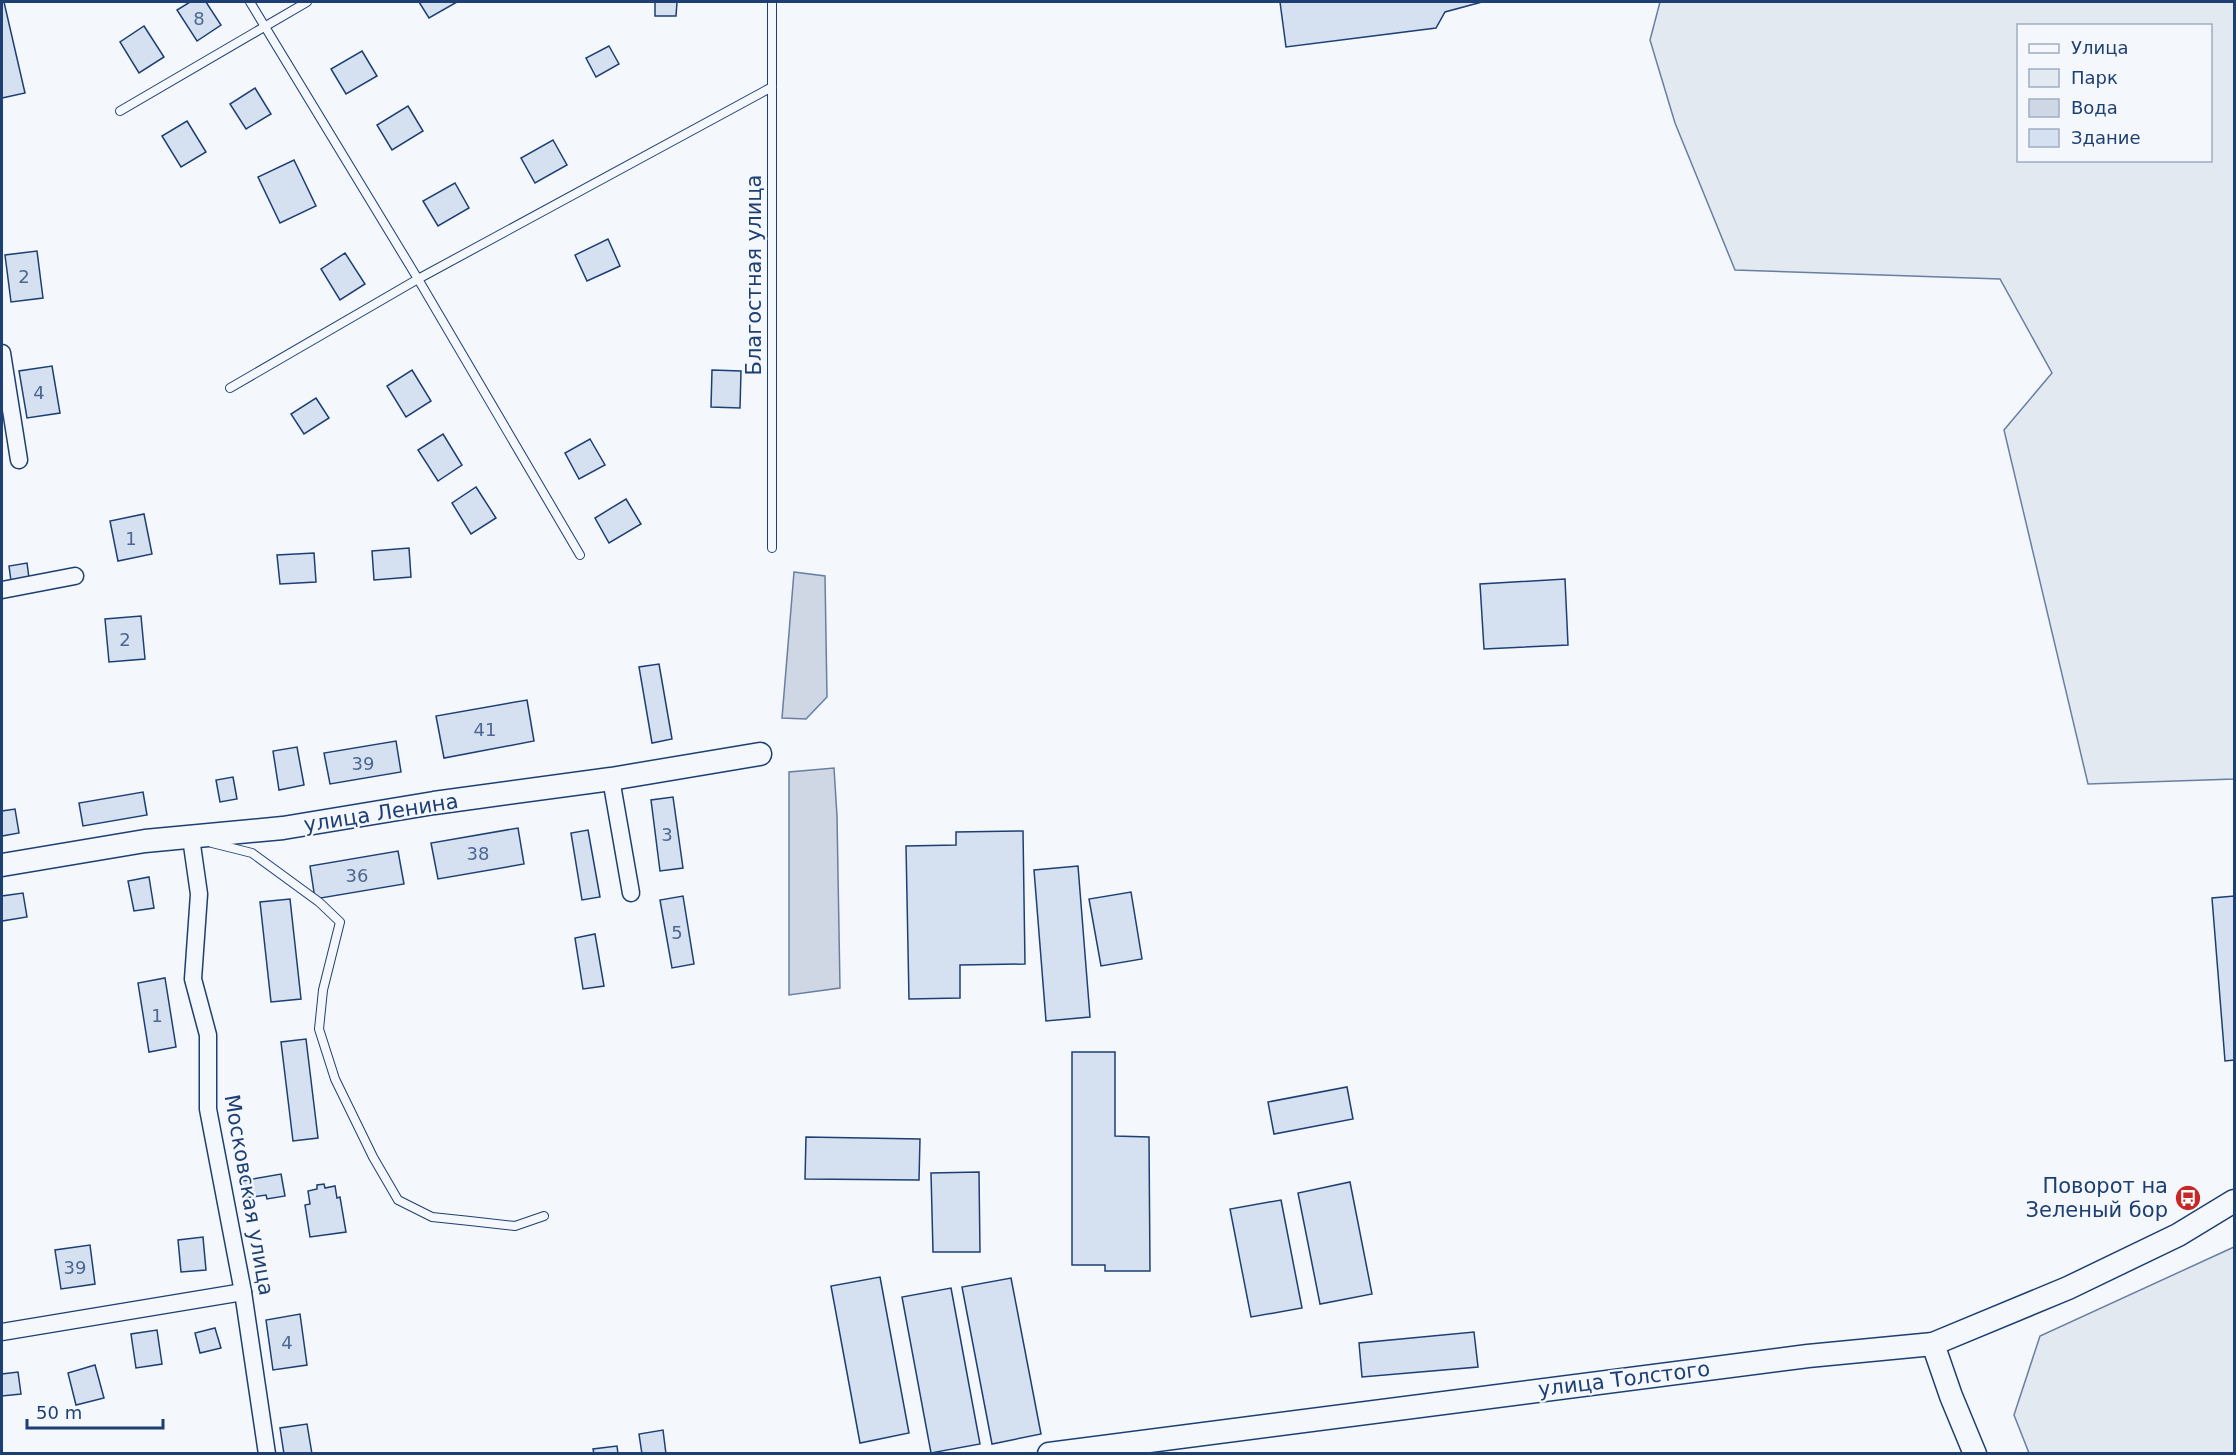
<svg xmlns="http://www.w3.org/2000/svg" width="2236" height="1455" viewBox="0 0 2236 1455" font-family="'DejaVu Sans',sans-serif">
<rect width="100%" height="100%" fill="#f4f7fb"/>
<g fill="#e3e9f0" stroke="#687fa3" stroke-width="1.5" fill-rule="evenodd">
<path d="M1660,2h574v777l-146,5 -84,-354 48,-57 -52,-94 -265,-9 -60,-147 -25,-83zM2018,26h192v134h-192z"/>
<path d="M2234,1247v206h-205l-15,-38 26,-79z"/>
</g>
<g fill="#cfd7e4" stroke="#687fa3" stroke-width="1.5">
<path d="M794,572l31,4 2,121 -21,22 -24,-1z"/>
<path d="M834,768l3,48 3,172 -51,7v-223z"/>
</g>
<g fill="#d5e0f0" stroke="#1d3f73" stroke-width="1.5">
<path d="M2,2h2l21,91 -23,5z"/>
<path d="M190,2h16l15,23 -24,16 -20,-31z"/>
<path d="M419,2h38l-28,16z"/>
<path d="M655,2h22l-1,14h-21z"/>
<path d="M1280,2h202l-37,10 -9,16 -150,19z"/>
<path d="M144,26l20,31 -25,16 -19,-31z"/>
<path d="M609,46l10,18 -23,13 -10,-19z"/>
<path d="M362,51l15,25 -31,18 -15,-25z"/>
<path d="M255,88l16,26 -25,15 -16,-25z"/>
<path d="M408,106l15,25 -31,19 -15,-25z"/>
<path d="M187,121l19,31 -25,15 -19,-31z"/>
<path d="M553,140l14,25 -32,18 -14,-25z"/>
<path d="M294,160l22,46 -36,17 -22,-46z"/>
<path d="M455,183l14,25 -31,18 -15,-25z"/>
<path d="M608,239l12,27 -33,15 -12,-26z"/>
<path d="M37,251l6,47 -32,4 -6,-47z"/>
<path d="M345,253l20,31 -25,16 -19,-31z"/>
<path d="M52,366l8,47 -33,5 -8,-47z"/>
<path d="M412,370l19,31 -25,16 -19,-31z"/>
<path d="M712,370l29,1 -1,37 -29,-1z"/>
<path d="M316,398l13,20 -25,16 -13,-20z"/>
<path d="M443,434l19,31 -24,16 -20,-31z"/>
<path d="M590,439l15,26 -26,14 -14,-26z"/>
<path d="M476,487l20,31 -25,16 -19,-31z"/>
<path d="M626,499l15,25 -32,19 -14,-25z"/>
<path d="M144,514l8,40 -34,7 -8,-40z"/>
<path d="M409,548l2,29 -37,3 -2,-29z"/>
<path d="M314,553l2,29 -36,2 -3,-29z"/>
<path d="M27,563l2,15 -18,3 -2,-15z"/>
<path d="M1565,579l3,66 -84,4 -4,-65z"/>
<path d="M141,616l4,43 -36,3 -4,-43z"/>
<path d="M659,664l13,75 -20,4 -13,-76z"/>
<path d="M527,700l7,41 -90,17 -8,-42z"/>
<path d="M396,741l5,31 -71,12 -6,-31z"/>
<path d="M297,747l7,38 -25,5 -6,-39z"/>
<path d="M233,777l4,22 -17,3 -4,-22z"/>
<path d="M143,792l4,23 -64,11 -4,-23z"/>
<path d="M673,797l10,71 -23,3 -9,-71z"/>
<path d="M15,809l4,24 -17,3v-25z"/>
<path d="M518,828l6,36 -86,15 -7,-36z"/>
<path d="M588,830l12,67 -18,3 -11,-67z"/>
<path d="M1023,831l2,133 -65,1v33l-51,1 -3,-153 50,-1v-13z"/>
<path d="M398,851l6,33 -89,15 -5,-33z"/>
<path d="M1078,866l12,151 -44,4 -12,-151z"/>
<path d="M149,877l5,31 -20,3 -6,-30z"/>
<path d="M1131,892l11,67 -41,7 -12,-67z"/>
<path d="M23,893l4,24 -25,4v-25z"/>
<path d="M683,896l11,68 -22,4 -12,-68z"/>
<path d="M2234,896v164l-9,1 -13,-163z"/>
<path d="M290,899l11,100 -30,3 -11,-100z"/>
<path d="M595,934l9,52 -21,3 -8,-51z"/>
<path d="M165,978l11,69 -27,5 -11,-69z"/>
<path d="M306,1039l12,99 -25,3 -12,-99z"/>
<path d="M1072,1052h43v84l34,1 1,134h-45v-6h-33z"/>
<path d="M1347,1087l6,32 -79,15 -6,-32z"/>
<path d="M806,1137l114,2 -1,41 -114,-1z"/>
<path d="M979,1172l1,80h-47l-2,-79z"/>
<path d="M281,1174l4,22 -18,3 -1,-4 -21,3 -3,-17z"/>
<path d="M1350,1182l22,112 -52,10 -22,-111z"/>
<path d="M324,1184l1,4 10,-2 2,12 3,-1 6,35 -36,5 -5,-32 5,-1 -2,-13 9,-2v-4z"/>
<path d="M1281,1200l21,108 -51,9 -21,-108z"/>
<path d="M203,1237l3,33 -25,2 -3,-32z"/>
<path d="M90,1245l5,39 -34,5 -6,-39z"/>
<path d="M880,1277l29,156 -49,10 -29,-157z"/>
<path d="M1011,1278l30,156 -49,10 -30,-157z"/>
<path d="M951,1288l29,156 -49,9 -29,-156z"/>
<path d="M300,1314l7,51 -34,5 -7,-50z"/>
<path d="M215,1328l6,20 -21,5 -5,-20z"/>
<path d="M157,1330l5,34 -26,4 -5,-34z"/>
<path d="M1474,1332l4,35 -116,10 -3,-34z"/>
<path d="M95,1365l9,33 -28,7 -8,-32z"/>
<path d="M18,1372l3,22 -19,2v-22z"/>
<path d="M307,1424l5,30h-28l-4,-26z"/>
<path d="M663,1430l3,24h-24l-3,-20z"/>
<path d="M617,1446l1,8h-24l-1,-5z"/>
</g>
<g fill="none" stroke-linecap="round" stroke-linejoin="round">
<g stroke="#1d3f73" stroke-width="10">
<g id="lane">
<path d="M250,2l168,277 162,276"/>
<path d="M120,111l187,-109"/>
<path d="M230,388l188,-109 354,-192"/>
<path d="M772,548v-546"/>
<path d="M212,843l40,10 67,49 21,20 -17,68 -4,39 16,50 38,78 25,43 34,17 38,4 45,5 29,-10"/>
</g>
</g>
<g stroke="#1d3f73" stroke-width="19">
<g id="street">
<path d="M2,353l17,107"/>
<path d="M2,590l73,-14"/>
<path d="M611,779l20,114"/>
<path d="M191,838l8,56 -6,85 15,56v74l35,183 24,162"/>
<path d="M2,1332l241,-40"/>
</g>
</g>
<g stroke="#1d3f73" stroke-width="25">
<g id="secondary">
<path d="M2,865l143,-24 138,-13 151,-25 177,-24 149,-25"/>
<path d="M1933,1344l18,52 24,58"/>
<path d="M1049,1454l759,-98 125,-12 135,-56 110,-53 56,-34"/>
</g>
</g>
<use href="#lane" stroke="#f4f7fb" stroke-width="8"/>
<use href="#street" stroke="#f4f7fb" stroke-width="16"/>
<use href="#secondary" stroke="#f4f7fb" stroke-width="22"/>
</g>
<defs>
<g id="bus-disc" transform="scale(1.35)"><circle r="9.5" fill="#c62828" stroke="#f4f7fb"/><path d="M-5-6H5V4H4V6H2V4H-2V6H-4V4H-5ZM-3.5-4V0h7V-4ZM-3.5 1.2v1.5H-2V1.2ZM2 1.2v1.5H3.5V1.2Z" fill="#fff"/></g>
</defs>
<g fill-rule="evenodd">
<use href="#bus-disc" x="2188" y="1198"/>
</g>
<g text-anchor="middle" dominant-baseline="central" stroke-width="4.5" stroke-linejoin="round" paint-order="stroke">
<g font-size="18" fill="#4b6792">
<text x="199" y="18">8</text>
<text x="24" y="276">2</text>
<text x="39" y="392">4</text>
<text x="131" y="538">1</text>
<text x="125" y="639">2</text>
<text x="485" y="729">41</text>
<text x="363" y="763">39</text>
<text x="667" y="834">3</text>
<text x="478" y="853">38</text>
<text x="357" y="875">36</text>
<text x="677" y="932">5</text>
<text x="157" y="1015">1</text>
<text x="75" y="1267">39</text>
<text x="287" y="1342">4</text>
</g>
<g font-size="21" fill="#1d3f73" stroke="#f4f7fb">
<text transform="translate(754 275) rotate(-90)">Благостная улица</text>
<text transform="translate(381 813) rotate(-9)">улица Ленина</text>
<text transform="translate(249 1195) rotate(80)">Московская улица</text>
<text transform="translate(1624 1379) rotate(-7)">улица Толстого</text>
</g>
<g font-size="21" fill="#1d3f73" stroke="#f4f7fb" text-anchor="end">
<text x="2168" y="1186">Поворот на<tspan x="2168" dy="24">Зеленый бор</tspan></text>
</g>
</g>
<rect width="2236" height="1455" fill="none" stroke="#1d3f73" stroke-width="6"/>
<rect x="2017" y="24" width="195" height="138" fill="#f4f7fb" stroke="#9eadc5" stroke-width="1.5"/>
<rect x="2029" y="44" width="30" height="9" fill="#f4f7fb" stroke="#9eadc5" stroke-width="1.5"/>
<text x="2071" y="54" font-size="18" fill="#1d3f73">Улица</text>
<rect x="2029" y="69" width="30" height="18" fill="#e3e9f0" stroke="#9eadc5" stroke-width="1.5"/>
<text x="2071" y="84" font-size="18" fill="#1d3f73">Парк</text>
<rect x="2029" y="99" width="30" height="18" fill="#cfd7e4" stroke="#9eadc5" stroke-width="1.5"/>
<text x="2071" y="114" font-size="18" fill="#1d3f73">Вода</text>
<rect x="2029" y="129" width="30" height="18" fill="#d5e0f0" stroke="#9eadc5" stroke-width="1.5"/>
<text x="2071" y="144" font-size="18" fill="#1d3f73">Здание</text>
<path d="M27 1419v9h136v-9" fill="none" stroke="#1d3f73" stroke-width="3"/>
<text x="36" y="1419" font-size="18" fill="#1d3f73" stroke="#f4f7fb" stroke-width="4.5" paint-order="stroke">50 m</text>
</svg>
